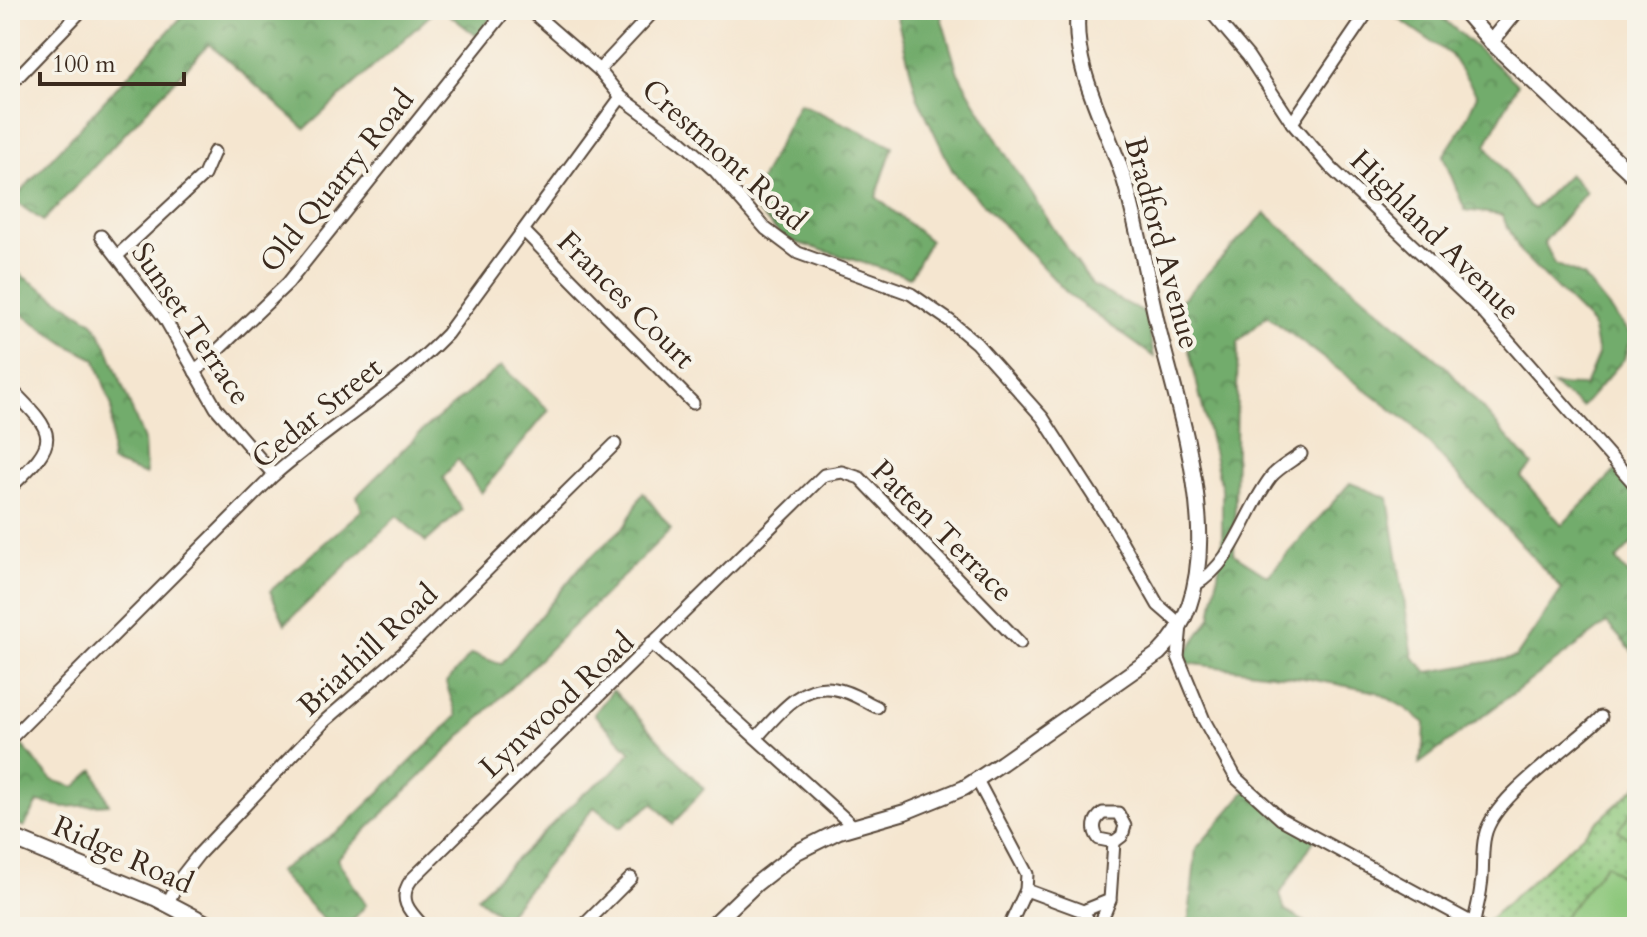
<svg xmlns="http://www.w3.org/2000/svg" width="1647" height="937" viewBox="0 0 1647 937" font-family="Cardo,serif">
<defs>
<pattern id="forest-crowns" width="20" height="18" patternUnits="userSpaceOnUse" patternTransform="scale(2)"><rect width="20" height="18" fill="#72ac6c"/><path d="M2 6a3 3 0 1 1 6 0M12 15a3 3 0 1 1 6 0" fill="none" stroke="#5f8c58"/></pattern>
<pattern id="park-dots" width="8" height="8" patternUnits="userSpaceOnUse" patternTransform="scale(2)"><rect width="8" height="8" fill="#8dc77c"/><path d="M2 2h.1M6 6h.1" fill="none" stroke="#74a265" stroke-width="1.8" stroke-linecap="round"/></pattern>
</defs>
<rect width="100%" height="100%" fill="#f7f3e8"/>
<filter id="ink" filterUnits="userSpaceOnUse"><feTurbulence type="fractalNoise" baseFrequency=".0125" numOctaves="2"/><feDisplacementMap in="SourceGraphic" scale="16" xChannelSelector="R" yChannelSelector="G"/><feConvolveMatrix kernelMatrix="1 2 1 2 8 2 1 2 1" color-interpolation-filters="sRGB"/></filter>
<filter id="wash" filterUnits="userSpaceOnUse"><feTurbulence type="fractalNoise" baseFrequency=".006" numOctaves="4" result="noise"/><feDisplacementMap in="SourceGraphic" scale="32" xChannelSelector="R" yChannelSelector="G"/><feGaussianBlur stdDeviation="1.8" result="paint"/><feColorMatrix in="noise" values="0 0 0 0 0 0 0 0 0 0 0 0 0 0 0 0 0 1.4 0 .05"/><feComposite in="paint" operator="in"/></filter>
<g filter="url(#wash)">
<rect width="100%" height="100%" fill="#f5e6d0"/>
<g fill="url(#forest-crowns)" stroke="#566b45" stroke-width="2" fill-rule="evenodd">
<path d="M188,10h248l-131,119 -96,-85 -166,177 -30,-21z"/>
<path d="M443,10h54l-20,26z"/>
<path d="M895,10h44l19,63 45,77 53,82 37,54 53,28 8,43 -84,-61 -117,-124 -36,-76z"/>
<path d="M1386,10h47l85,74 -32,61 43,61 5,3 35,-35 17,18 -42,50 11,22 28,12 48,59 -7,24 -42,48 -29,-22 32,1 13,-31 -6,-31 -71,-71 -19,-38 -37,-5 -22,-54 20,-30 14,-31 -26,-40z"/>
<path d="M799,103l94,43 -17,51 54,44 -20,36 -125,-38 -36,-36z"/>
<path d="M1265,213l180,153 87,99 -11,12 41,48 59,-60 16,18v55l-21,22 21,24v73l-30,-34 -188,141 5,-21 1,-20 -20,-15 -28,-16 -67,-13 -123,-16 -1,-10 25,-36 11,-68v-60l-44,-185zM1267,316l144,108 151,165 -46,68 -88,15 -15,-15 -25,-159 -38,-15 -82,93 -34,-22 4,-212z"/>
<path d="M10,268l83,54 13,22 38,96 2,35 -35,-13 1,-55 -17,-48 -26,-13 -59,-40z"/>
<path d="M501,366l48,44 -68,83 -23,-34 -15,19 19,32 -36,32 -29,-26 -112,108 -15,-33 92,-81 -5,-14 66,-66z"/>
<path d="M643,492l28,37 -334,330 29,46 -19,22h-16l-53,-55 68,-47 111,-109 -11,-33 25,-29 30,10 80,-98 44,-40z"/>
<path d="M613,690l91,99 -31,35 -20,-21 -33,25 -26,-21 -90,112 -27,-22 105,-102 29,-21 20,-22 -37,-38z"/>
<path d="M18,741l34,39 23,7 19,-17 15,34 -45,3 -26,-5 -14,25 -14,-7v-70z"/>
<path d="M1249,787l67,50 -36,57 5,17 29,16h-126l8,-78z"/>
</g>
<path fill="url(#park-dots)" stroke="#64784d" stroke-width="2" d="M1637,786v141h-152l-1,-3z"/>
<g fill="#8dc77c" stroke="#64784d" stroke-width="2">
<path d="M1637,805v31l-4,5 -15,-11z"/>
<path d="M1606,864l31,25v38h-81z"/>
</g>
</g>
<g filter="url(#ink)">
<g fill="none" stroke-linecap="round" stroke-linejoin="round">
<g stroke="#574639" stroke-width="15">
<g id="minor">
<path d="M530,10l69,60 22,27 61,45 34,30 50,57 32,24 113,41 39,27 26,22 67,75 71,110 44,77 23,20 -3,32 26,63 32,58 45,41 199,108"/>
<path d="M1209,10l39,46 44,67 39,45 149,141 157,178"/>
<path d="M599,70l56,-60"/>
<path d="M10,85l72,-75"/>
<path d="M1292,123l77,-113"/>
<path d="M524,231l169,172"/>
<path d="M101,236l64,83 51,89 58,67"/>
<path d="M117,256l87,-81 10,-23"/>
<path d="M195,372l93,-89 218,-273"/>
<path d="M10,388c48,48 50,52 0,100"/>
<path d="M1195,585c40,-23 49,-73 76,-108 7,-9 21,-16 30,-23"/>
<path d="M651,643l202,183"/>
<path d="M756,738c21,-22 45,-56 79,-49 15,2 29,12 42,18"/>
<path d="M10,739l264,-264c56,-49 121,-87 173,-141l174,-237"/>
<path d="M977,780l50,94 -1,16 -17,37"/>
<path d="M1026,890l57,21 9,16"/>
<path d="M167,904l14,-27 18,-23 127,-134 75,-65 214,-211"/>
<path d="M1083,911l27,-11"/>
<path d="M1474,923c2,-13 6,-25 7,-37 3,-16 0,-34 4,-50 8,-40 87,-89 116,-119"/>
<path d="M175,927l13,-13"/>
<path d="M424,927c-14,-15 -27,-27 -13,-47l413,-405 18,-3 18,6 160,165"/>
<path d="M582,927l49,-49"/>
<path d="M1099,927l11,-27 4,-58 8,-6 3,-10 -7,-13h-15c-10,7 -11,17 -4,26l15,3"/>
</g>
</g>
<g stroke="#574639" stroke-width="18">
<g id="tertiary">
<path d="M1463,10l28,32 146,137"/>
<path d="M1491,42l26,-32"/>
<path d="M711,927l45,-43 41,-32 42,-21 66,-19 59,-24 38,-25 157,-110c79,-75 21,-235 -1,-326 -11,-47 -20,-102 -34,-148 -17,-54 -53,-111 -46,-169"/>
</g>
</g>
<g stroke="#574639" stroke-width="20">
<path id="secondary" d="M10,837l145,60 57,30"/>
</g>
<use href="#minor" stroke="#fff" stroke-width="11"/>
<use href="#tertiary" stroke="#fff" stroke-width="14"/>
<use href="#secondary" stroke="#fff" stroke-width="16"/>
</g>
</g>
<g text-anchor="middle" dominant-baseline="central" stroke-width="8" stroke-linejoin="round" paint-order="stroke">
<g font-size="30" fill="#3b2a1e" stroke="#f7f3e8">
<text transform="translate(724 155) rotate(42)">Crestmont Road</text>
<text transform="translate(337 181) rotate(-51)">Old Quarry Road</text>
<text transform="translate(1435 235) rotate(45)">Highland Avenue</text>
<text transform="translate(1162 243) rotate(75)">Bradford Avenue</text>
<text transform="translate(626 300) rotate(45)">Frances Court</text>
<text transform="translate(191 324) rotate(56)">Sunset Terrace</text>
<text transform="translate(317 413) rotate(-39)">Cedar Street</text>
<text transform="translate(942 531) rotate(45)">Patten Terrace</text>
<text transform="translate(368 650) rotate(-43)">Briarhill Road</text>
<text transform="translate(557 705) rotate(-43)">Lynwood Road</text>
<text transform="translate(123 855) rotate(24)">Ridge Road</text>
</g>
</g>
<rect width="1647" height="937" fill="none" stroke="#f7f3e8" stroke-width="40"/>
<path d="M40 72v12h144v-12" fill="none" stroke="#3b2a1e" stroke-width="4"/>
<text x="52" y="72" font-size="24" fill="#3b2a1e" stroke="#f7f3e8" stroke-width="6" paint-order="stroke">100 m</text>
</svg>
